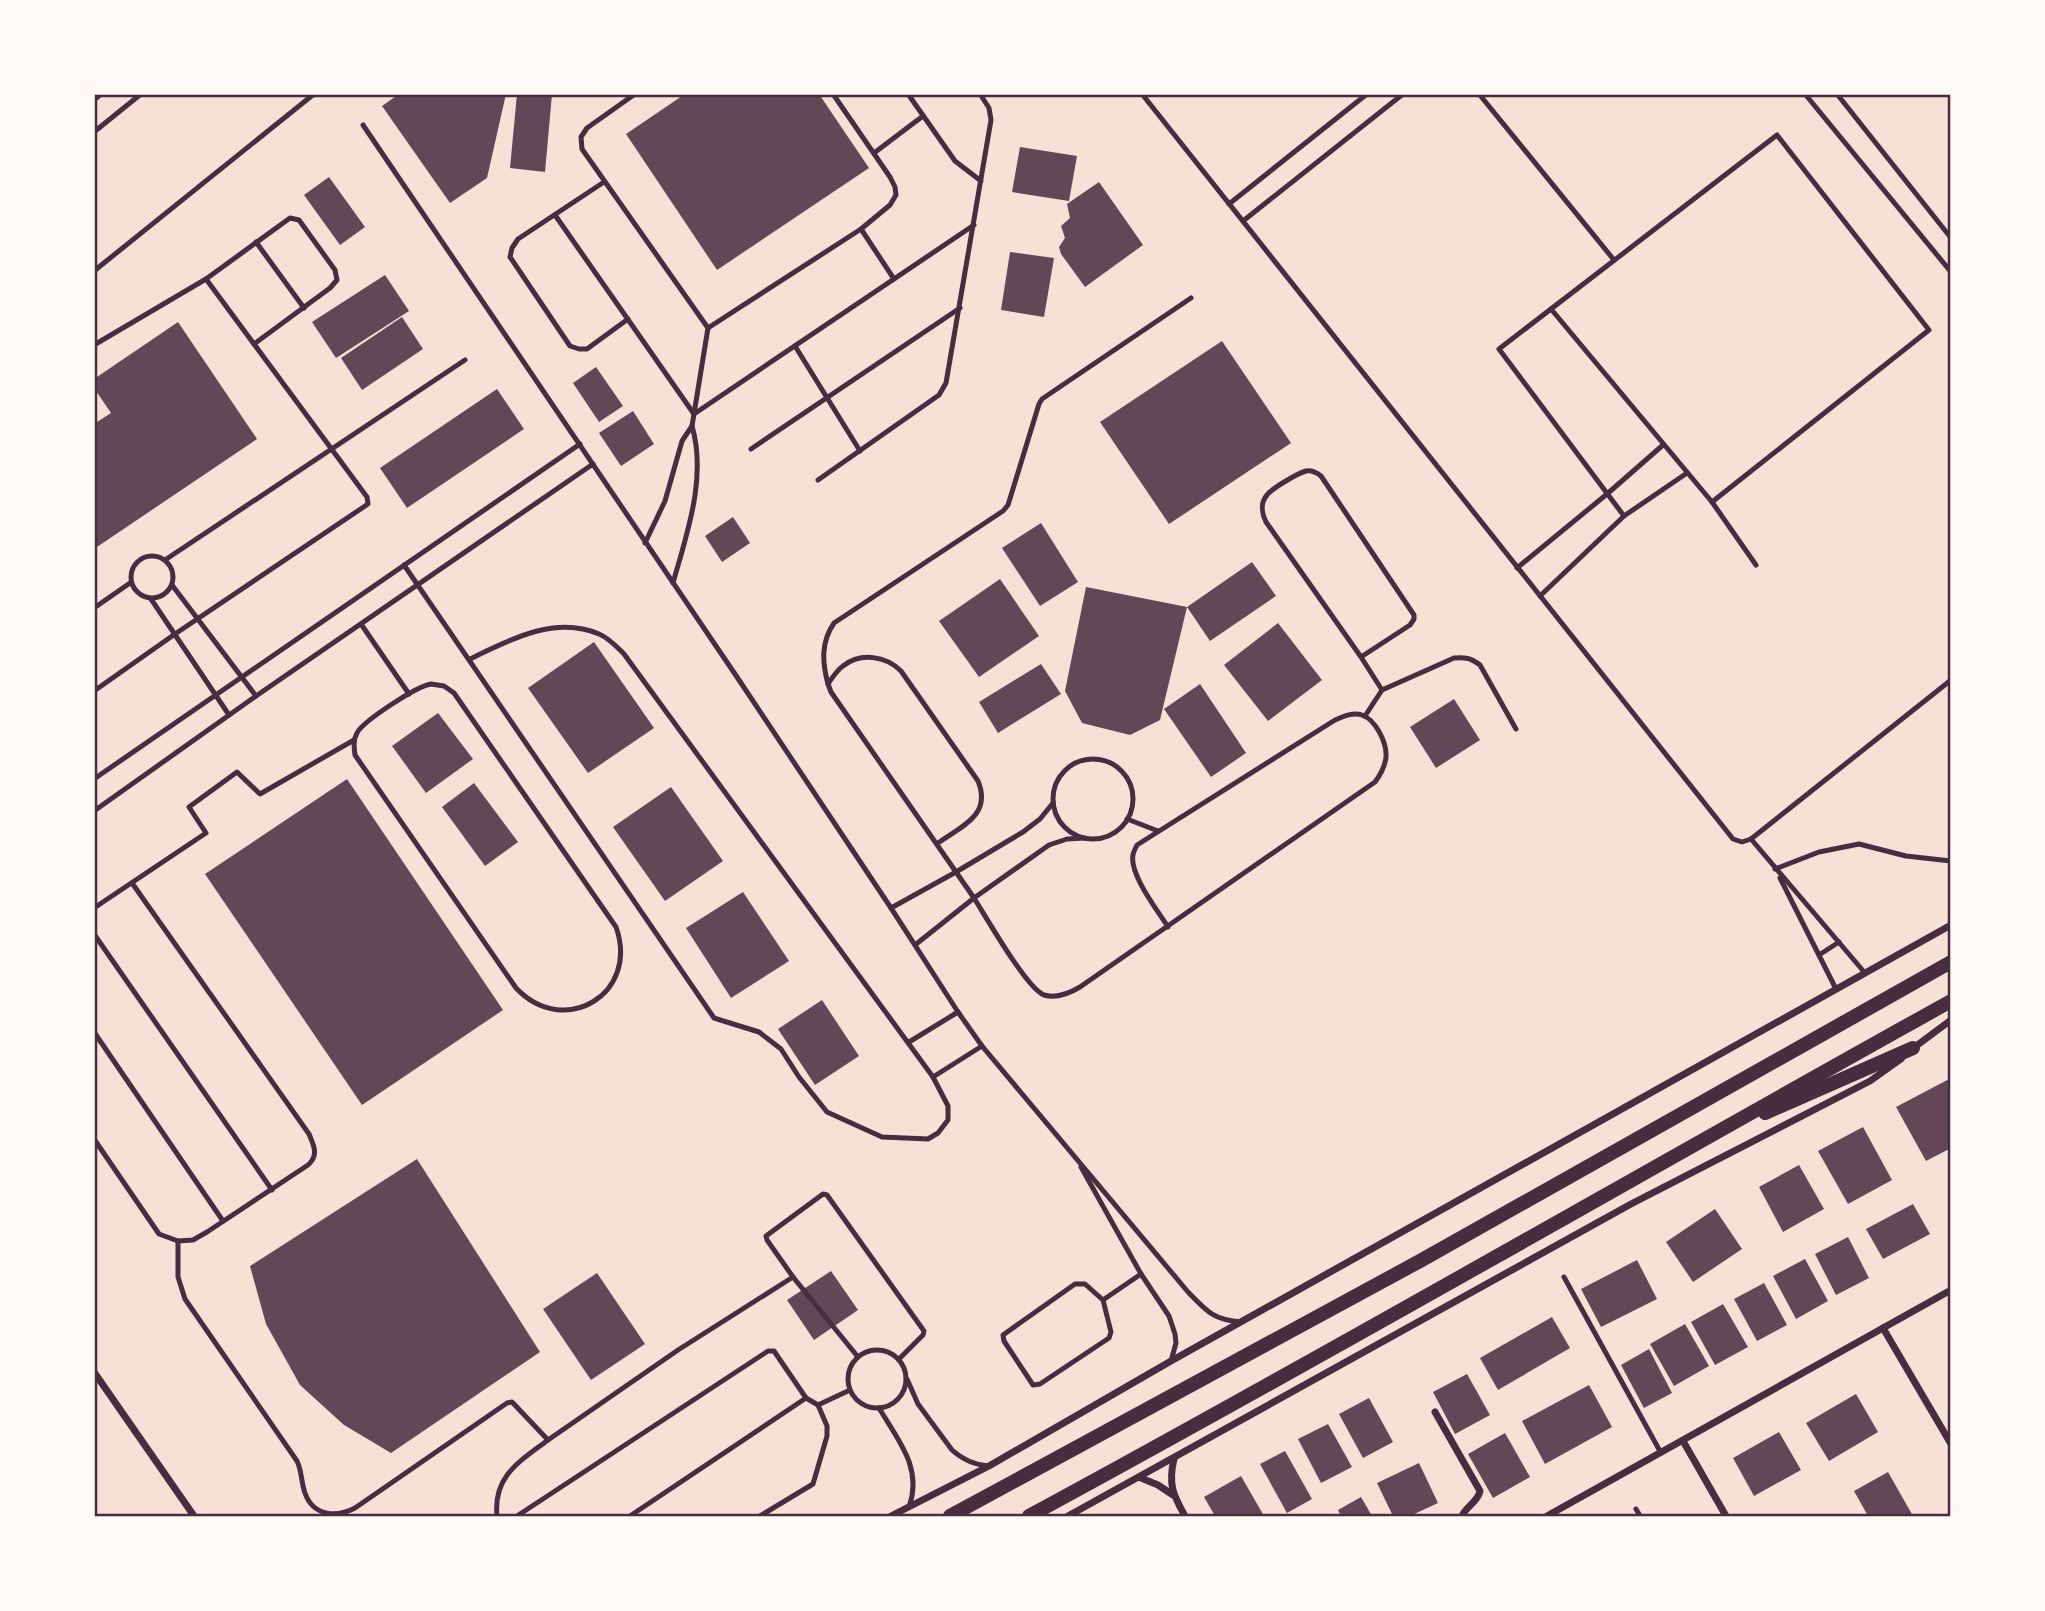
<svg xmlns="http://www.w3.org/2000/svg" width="2045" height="1611" viewBox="0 0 2045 1611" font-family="Merriweather,serif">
<rect width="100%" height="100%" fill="#f7e1d7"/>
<g fill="#644757">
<path d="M399,94h107l-19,84 -37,25 -68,-97z"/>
<path d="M517,94h35l-7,78 -35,-4z"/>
<path d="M685,94h134l50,74 -152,102 -91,-136z"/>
<path d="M1020,147l57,9 -8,45 -57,-9z"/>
<path d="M329,177l36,50 -25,18 -36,-50z"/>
<path d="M1099,182l44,63 -58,42 -24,-33 -2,-7 6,-9 -4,-12 9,-8 -3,-14z"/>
<path d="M1010,252l44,6 -10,59 -43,-7z"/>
<path d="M385,275l24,36 -73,47 -24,-36z"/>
<path d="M402,317l21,32 -61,41 -21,-32z"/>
<path d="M178,322l79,117 -163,110v-125l17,-11 -17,-25v-9z"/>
<path d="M1222,341l69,102 -122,81 -69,-102z"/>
<path d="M596,367l27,39 -24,16 -26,-39z"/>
<path d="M497,389l27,40 -117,79 -27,-40z"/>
<path d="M633,411l21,33 -33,22 -22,-33z"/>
<path d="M733,517l17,26 -28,19 -17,-26z"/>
<path d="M1041,523l37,59 -38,24 -38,-58z"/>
<path d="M1252,562l24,34 -66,45 -23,-34z"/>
<path d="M1000,579l39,57 -60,41 -40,-56z"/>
<path d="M1086,587l101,20 -27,113 -30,15 -48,-12 -17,-32z"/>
<path d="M1278,623l44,57 -54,41 -44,-56z"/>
<path d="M594,642l60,86 -66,45 -60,-85z"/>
<path d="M1041,664l20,30 -63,39 -19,-31z"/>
<path d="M1200,684l46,69 -35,24 -47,-68z"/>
<path d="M1454,699l26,41 -44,28 -26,-41z"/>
<path d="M438,713l35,46 -47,34 -34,-47z"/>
<path d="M347,779l156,231 -141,95 -157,-231z"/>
<path d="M474,783l44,59 -33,24 -43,-59z"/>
<path d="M671,787l52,74 -58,40 -52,-74z"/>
<path d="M743,892l46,69 -58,37 -45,-70z"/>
<path d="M822,1000l37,56 -44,29 -37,-56z"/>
<path d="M1951,1078v70l-25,13 -30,-54z"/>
<path d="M1863,1127l29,53 -44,24 -30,-53z"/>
<path d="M417,1159l123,193 -149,101 -47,-28 -44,-40 -34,-61 -16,-58z"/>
<path d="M1799,1165l25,44 -41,23 -24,-45z"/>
<path d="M1913,1204l17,30 -47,25 -17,-30z"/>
<path d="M1715,1209l27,40 -49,33 -27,-40z"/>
<path d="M1848,1237l21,41 -33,17 -21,-41z"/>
<path d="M1805,1259l23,42 -32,18 -23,-43z"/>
<path d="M1637,1260l20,39 -56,28 -20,-38z"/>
<path d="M831,1271l27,39 -44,30 -27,-40z"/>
<path d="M597,1273l48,71 -54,36 -48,-71z"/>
<path d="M1764,1283l23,42 -30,16 -23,-42z"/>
<path d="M1723,1304l25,43 -33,18 -24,-43z"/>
<path d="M1552,1317l18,31 -72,42 -18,-32z"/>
<path d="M1685,1324l24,42 -35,20 -24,-42z"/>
<path d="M1649,1349l23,44 -28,15 -23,-43z"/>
<path d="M1467,1374l23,41 -35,19 -22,-42z"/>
<path d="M1589,1385l23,42 -67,37 -23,-43z"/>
<path d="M1856,1394l22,38 -49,29 -23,-38z"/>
<path d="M1369,1398l24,44 -30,16 -24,-44z"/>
<path d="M1328,1424l24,43 -31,16 -23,-44z"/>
<path d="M1779,1432l22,38 -47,26 -21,-38z"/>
<path d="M1505,1433l25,44 -37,21 -25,-44z"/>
<path d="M1285,1451l27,48 -25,14 -27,-49z"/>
<path d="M1419,1463l19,40 -28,13h-17l-16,-33z"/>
<path d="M1888,1472l25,44h-45l-14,-25z"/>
<path d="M1241,1476l23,40h-49l-11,-19z"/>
<path d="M1361,1497l11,19h-31l-3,-6z"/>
</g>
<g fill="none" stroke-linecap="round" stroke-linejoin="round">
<g stroke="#4a2c40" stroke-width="5">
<path d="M635,94l-48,34 -6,9 1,12 126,179 -16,98 -10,15 -17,60 -20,42"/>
<path d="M908,94l47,67 26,20"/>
<path d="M1142,94l591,745 9,3 9,-3 200,-159"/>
<path d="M1479,94l135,166"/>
<path d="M1805,94l146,178"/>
<path d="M1837,94l114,144"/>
<path d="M94,100l7,-6"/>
<path d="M363,125l374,552 154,231 67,104 24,34 206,246c19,20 26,28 54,30"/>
<path d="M94,132l47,-38"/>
<path d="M874,153l49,-37"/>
<path d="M604,182l-86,57 -6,9 -2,9 60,89 9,3h8l41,-30"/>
<path d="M1229,204l138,-110"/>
<path d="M555,215l139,199 280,-189"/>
<path d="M1243,221l160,-127"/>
<path d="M861,229l33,50"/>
<path d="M256,242l48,66"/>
<path d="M94,271l220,-177"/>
<path d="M1551,309l161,193 44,63"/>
<path d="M708,328l153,-99 29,-24 6,-10 -1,-8 -5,-10 -57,-83"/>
<path d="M94,345l112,-66 84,-61 9,2 36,50 2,10 -7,8 -76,56"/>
<path d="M795,346l65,105"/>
<path d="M751,449l209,-141"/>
<path d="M818,480l121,-85 7,-12 45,-263 -2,-12 -9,-14"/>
<path d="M1624,516l-125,-167 278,-214 152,195 -217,172"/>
<circle cx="152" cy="577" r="21"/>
<path d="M165,560l300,-200"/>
<path d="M404,565l310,453 45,14 22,17 18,28 28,35 55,25 46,2 10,-6 10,-13v-14l-15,-29 -309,-423c-7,-7 -15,-16 -25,-20 -44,-19 -90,6 -129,25"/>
<path d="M1517,568l90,-74 56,-49"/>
<path d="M673,583c14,-50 34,-105 19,-157"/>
<path d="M172,585l84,111"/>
<path d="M1540,596l84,-80 63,-43"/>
<path d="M151,599l78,116"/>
<path d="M94,608l36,-25"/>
<path d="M361,624l48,70"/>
<path d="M1361,657l49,-32 4,-6v-4l-93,-139c-5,-4 -9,-6 -15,-5 -8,2 -35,18 -39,24 -7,8 -5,19 -1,27l95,135 21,33 -17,26"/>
<path d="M431,684l13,2 10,7 162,234c24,67 -52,112 -100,61l-161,-233c-1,-8 -2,-15 2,-22 6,-12 60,-47 74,-49z"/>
<path d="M828,684c-6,-22 -7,-42 6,-61l169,-112 5,-6 31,-101 3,-5 149,-101"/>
<path d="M1382,690l72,-32c11,-1 17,0 26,7l36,64"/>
<path d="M94,691l81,-57 193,-130 -1,-7 -161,-218"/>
<circle cx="1093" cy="799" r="40"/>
<path d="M94,779l486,-335"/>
<path d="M94,811l162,-115 337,-232"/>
<path d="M1127,819l31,12"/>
<path d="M1085,838l-18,1 -18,6 -75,53c12,19 53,91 70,97 13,4 26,-2 36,-8l295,-205c6,-8 10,-16 11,-25 1,-14 -10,-37 -24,-42 -9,-3 -18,1 -27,5l-198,125c-1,2 -4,8 -4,10 -4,19 25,56 35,72"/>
<path d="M1751,839l114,134"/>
<path d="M938,843c24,-17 54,-28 40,-62l-77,-110c-15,-15 -40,-19 -58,-5 -6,4 -11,12 -15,18l3,8 125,180 67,-40 17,-13 13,-16"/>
<path d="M1775,869l44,-17 40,-8 47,12 45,5"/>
<path d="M1780,878l56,111"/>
<path d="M94,908l112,-75 -17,-26 48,-35 23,22 94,-54"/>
<path d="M891,908l65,-36 18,26 -59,47"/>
<path d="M94,934l178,256"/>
<path d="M1819,955l20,-13"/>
<path d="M94,1032l129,189"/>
<path d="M909,1042l49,-30"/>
<path d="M933,1077l49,-31"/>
<path d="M94,1139l65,95 19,7 15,-1 14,-8 101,-67c11,-10 6,-19 1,-31l-177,-251"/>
<path d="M1081,1167l60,107 28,42 6,18 1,9 -5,18"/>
<path d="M178,1241v36l7,22 112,162c5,10 4,21 8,32 8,23 31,25 50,15l152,-105 5,-1 36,38c-29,22 -55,36 -51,76"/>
<path d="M793,1277l65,80"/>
<path d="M1564,1277l97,176"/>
<path d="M1103,1300l8,32 -2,6 -69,46 -7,1 -29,-44 -1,-6 72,-51h10l18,16 38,-26"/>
<circle cx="877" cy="1379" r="29"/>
<path d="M907,1379l11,25 34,46c11,10 22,15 37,16"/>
<path d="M818,1405l32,-15"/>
<path d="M879,1408c19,32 44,60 30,99"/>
<path d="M548,1440l130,-90 115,-73 -26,-37 -1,-4 57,-42 4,1 97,136 -1,4 -24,24"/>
<path d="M1636,1509l4,7"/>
<path d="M517,1516l251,-165h6l32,47 12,7 9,21v10l-14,48 -53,32"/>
<path d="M630,1516l176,-118"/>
</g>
<g stroke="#4a2c40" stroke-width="7">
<path d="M1912,1049l39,-29"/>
<path d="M1883,1328l68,116"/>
<path d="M94,1372l100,144"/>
<path d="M1435,1412l45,79c-2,11 -14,15 -18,25"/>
<path d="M1683,1441l43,75"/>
<path d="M1174,1459c-6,25 -1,36 11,57"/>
<path d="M1141,1478l17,7 15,10"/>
<path d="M891,1516l98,-50 182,-105 780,-436"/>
<path d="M1068,1516l563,-312 239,-123 31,-22"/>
<path d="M1547,1516l404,-226"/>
</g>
<g stroke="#4a2c40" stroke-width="14">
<path d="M1765,1113l148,-65"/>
<path d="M950,1516l470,-255 531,-299"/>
<path d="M1029,1516c309,-167 614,-344 922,-515"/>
</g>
</g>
<rect width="2045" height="1611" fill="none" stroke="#fffaf5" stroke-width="192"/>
<rect x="96" y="96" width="1853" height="1419" fill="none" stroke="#4a2c40" stroke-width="2.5"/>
</svg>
